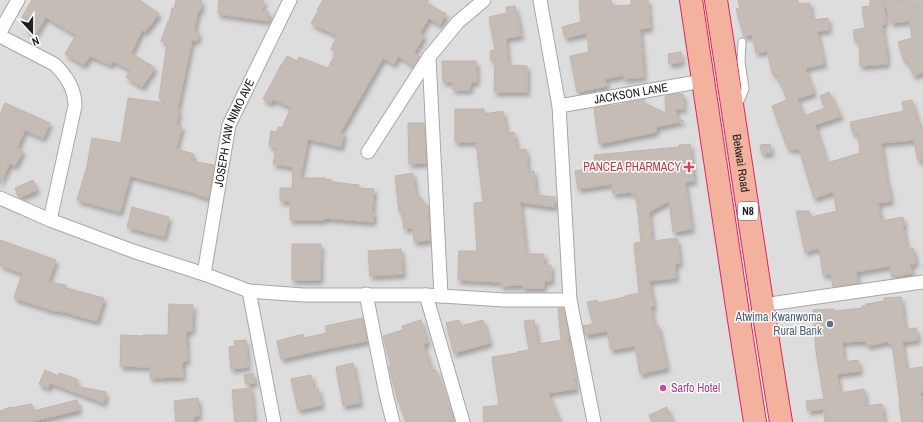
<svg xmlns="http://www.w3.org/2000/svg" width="923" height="422" viewBox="0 0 923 422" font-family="'Archivo Narrow',sans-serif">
<defs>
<filter id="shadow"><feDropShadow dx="2.5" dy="4" stdDeviation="2" flood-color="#0004"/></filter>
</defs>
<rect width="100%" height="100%" fill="#f1ede6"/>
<g fill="#dedddd">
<path d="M0,0h683l37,247 21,164 2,11h-743z"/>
<path d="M725,0h198v422h-131l-12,-68 -11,-77z"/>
</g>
<g fill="#c5bdb5" stroke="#c3b4a8" filter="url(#shadow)">
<path d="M32,0h108l19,14 -14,18 -3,-2 -11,23 24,15 -13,19 -16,-10 5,-7 -18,-9 -2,4 -21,-9 -6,9 -19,-11 11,-19 -30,-18 -11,18 -9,-5 4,-8 -8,-5z"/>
<path d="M176,0h26l-2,11h-2l-4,20 5,1 -2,9 -5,-1 -15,71h2l-3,14 6,1 -6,23 18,5 -3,7 23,4 -6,33 -11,-3 1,-1 -68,-18 -10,36 -43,-12 10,-34 5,-28 29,5 7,-45 38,5 -7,-5 8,-55 -6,-2 7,-20 1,1 3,-14 2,1z"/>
<path d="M219,0h45l-2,11 7,1 -1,9 -50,-7z"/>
<path d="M323,0h105l-1,3 19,11 -6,11 -11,-7 -9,15 4,3 -10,17 6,4 -6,9 -16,-10 -4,8 -11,-6 -43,75 4,1 -3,13 -33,-8 -8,39h25v1l7,1v2l27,3v3l15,1 -2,23h2l-1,10 -49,-4v2h-34v-19h-10v-13h12l1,-21 -20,-3 3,-16 -7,-2 2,-15 6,1 1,-5 4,1 9,-21 -18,-8 -2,4 -8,-4 18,-34h1l5,-9 10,5 2,-4 29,11 8,-16 -5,-3 6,-13 -15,-8 -1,1 -10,-6 8,-13h-2z"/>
<path d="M579,0h32l1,6 19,-1v-5h17l2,28 -10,1 4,48 -20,2v-4l-19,4 2,7 -30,6 -7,-36 19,-4 -2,-19 -22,5 -3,-11 19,-5z"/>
<path d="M738,0h60v4l12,-1 1,15h1l1,2 15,-2 1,12 -12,1 7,33 -19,4 9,25 -17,6 7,17 21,-8 -5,-12 9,-4 12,24 -26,9 12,38 33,-10 -2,-20 -5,1 -3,-12 54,-11 -2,-9 10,-2 2,10h1l2,12h3l3,11v27l-5,1 -4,-21 -33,3 6,40h1l3,18 -13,2 3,18 22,-4 1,9 -1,1 4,21h6l3,15 -6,2 2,8 -20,4 -2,-11 -34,6 2,11 -25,4 -2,-13 -8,1 -4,-27 -14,4 -9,-41h13l2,6 26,-6 -4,-19 -19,6 -15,-49h-11l-16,-43 15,-6 -6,-17h-2l-2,-9 -4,1 -6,-24 -11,2 -4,-19 -8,3 -8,-28 4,-1z"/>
<path d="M870,0l53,1v71l-9,4 -7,-16 -3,1 -6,-19 14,-4 -2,-17 -19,2 -7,-23 1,24h-3l3,22h1l1,18 -27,2 -1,-26 -4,1 -2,-11 12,-2 -3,-21 8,-1z"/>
<path d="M515,6l1,6h1l4,24 -15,2 2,27 19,1v26h-33l1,-32 -4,1 -1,-10 5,-1 -6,-33 18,-4 -1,-6z"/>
<path d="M681,52l1,10 -13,2 -1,-10z"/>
<path d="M442,61h34l1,21h-6l-1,8h-17v-8h-10z"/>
<path d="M672,94h11l1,15h-9l2,9 7,3 -28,6v5l-57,12 -5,-36 29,-4v-1l21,-4v4l22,10 -1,-17z"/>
<path d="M5,103l45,20 -7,15 -18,-8 -8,18 6,3 -8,15 -5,-3 -10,21v-70z"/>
<path d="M455,109h29v5l19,-3 4,22 7,-1 3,18 9,-1 2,23 6,-1 2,24 19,2 -1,10 -34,-5 6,52h18v11h7v16h-7v7h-21v-3l-22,1v-4l-43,-2 1,-29h18l-3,-48 9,-1 -7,-60h-21z"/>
<path d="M408,123h16l2,40 -17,1z"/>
<path d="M690,144l4,37 -9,1 7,47 -19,3 -4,-31 -20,11 3,29 25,-3 3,25 -5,1 1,14 -27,3 5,25 -3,1 3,19 4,-1 9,43 -27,6 -5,-28 -24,4 -4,-19 -22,4 -2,-9 10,-2 -6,-22 10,-2 1,3 27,-6v-1l14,-3 -5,-50 7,-1 -5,-48 -4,1v-3l-19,2 -1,-10 -34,5 -3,-18 21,-4 -2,-12 85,-8v-2z"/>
<path d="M770,144l1,9 -9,1 -2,-9z"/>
<path d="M413,173l2,19 13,14 2,34 -16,2 -1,-14 -9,1 -2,-17h-3l-4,-36z"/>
<path d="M33,180l4,10 -18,8 -4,-10z"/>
<path d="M132,207l37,10 -5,20 -37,-10z"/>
<path d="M0,240l56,20 -8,22 18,3v3l38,10 -7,23 -27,-7v-1l-19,-3 -37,-12 8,-25 -22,-8z"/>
<path d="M292,244h29l-1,36h-28z"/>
<path d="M401,249l2,25 -33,2 -2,-25z"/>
<path d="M901,297l4,32 11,-1 2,12 -16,2 4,27 17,-2v25h-3l3,19v9h-2v2h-19l-3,-20h1l-8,-59 -3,1v-3l-22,5 -1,-5 -24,1 2,20 14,-2 2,11 -23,3 3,19 24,-4 2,17 16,-2 2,18h-59l-1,-13 -16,2 -2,-10 18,-2 -8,-48 -3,-41 21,-1v2l28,-3v-2h4v-2l18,-3v-3z"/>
<path d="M169,304l24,1 -1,26h-6l1,30 -5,1 1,15 -33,1v-11l-30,-1 1,-31 22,1v-1h25z"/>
<path d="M558,308h5l6,30 -8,1z"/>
<path d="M363,318l4,23 -37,7 -49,11 -4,-18 26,-7 1,4 23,-5 -2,-7z"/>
<path d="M421,320l7,23 -5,1 9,27 4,-1 18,52h-48l-7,-21 -1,1 -9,-36h2l-8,-30 20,-6 -1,-4z"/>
<path d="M459,320l2,6 22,-6 7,23 -36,10 -8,-30z"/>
<path d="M534,320l4,24 29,-5 8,39h-1l2,11 -28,4 12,29h-76l-1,-15 16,-2 -7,-48 25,-4v-1l12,-2 -5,-29z"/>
<path d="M246,340l2,27 -17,2 -2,-22 6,-1 -1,-5z"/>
<path d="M353,363l7,40 -17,3 -7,-39z"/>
<path d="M45,370l13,6 1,-3 18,6 -2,7 31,6 -2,11 -54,-20 -2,5 -9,-4z"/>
<path d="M253,373l2,10 -9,1 -2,-9z"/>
<path d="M311,375l3,14 4,-1 4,17 -24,5 -7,-31z"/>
<path d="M251,388l3,34h-19l-3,-32z"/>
<path d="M198,398l1,18 -6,1v5h-17l-2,-21z"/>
<path d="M77,400l2,10 -45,11 1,1h-35v-11l10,-4v1l22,-4 1,7z"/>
<path d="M667,407l6,15h-21l-3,-7z"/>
</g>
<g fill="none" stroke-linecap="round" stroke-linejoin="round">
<g stroke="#a7a7a7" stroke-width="9">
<path id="service" d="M739,104l6,-15 -4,-28 1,-19"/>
</g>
<g stroke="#a7a7a7" stroke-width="15">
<g id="minor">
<path d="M540,0l19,106 11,194 24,122"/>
<path d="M0,32l18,-32"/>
<path d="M0,36l54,28c12,11 21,26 21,42l-25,114"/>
<path d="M429,57l12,239"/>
<path id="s1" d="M559,106l144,-25"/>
<path d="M368,152l61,-95 29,-35 26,-22"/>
<path d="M0,198l50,22 83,31 71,23 45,17 54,4h123l78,5h66"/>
<path id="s2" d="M204,274l25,-149 61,-125"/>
<path d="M249,291l25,131"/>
<path d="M366,294l20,100 7,28"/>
<path d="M426,295l37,127"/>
<path d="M762,305l161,-23"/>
</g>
</g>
<g stroke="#dd2461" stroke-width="24">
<g id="trunk">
<path d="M691,0l46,307 18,115"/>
<path id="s3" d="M716,0c22,141 42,282 65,422"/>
</g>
</g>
<use href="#service" stroke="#fff" stroke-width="7"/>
<use href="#minor" stroke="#fff" stroke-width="13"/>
<use href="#trunk" stroke="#f2b29e" stroke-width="22"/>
</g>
<path fill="#e0444e" stroke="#fff" stroke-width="1.5" d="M687 161h4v4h4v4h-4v4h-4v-4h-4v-4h4z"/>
<circle fill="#5c6f8a" stroke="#fff" stroke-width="1.5" cx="830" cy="324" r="4"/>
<circle fill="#d1479c" stroke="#fff" stroke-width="1.5" cx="663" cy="388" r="4"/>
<g text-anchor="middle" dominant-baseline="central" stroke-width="3" stroke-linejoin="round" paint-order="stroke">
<rect fill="#fff" stroke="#636363" stroke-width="1" x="738" y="202" width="20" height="18" rx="3"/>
<g font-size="11" font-weight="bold" fill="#202020">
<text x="748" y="211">N8</text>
</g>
<g font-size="12" fill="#202020" stroke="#fff">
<text stroke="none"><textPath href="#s1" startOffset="73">JACKSON LANE</textPath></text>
<text stroke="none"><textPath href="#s2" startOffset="145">JOSEPH YAW NIMO AVE</textPath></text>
<text stroke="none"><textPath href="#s3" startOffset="165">Bekwai Road</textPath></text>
</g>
<g font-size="12" fill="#be3a42" stroke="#fff" text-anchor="end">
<text x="681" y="167">PANCEA PHARMACY</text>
</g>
<g font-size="12" fill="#4e5e75" stroke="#fff" text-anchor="end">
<text x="822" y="317">Atwima Kwanwoma<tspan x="822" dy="14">Rural Bank</tspan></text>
</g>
<g font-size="12" fill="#b23c85" stroke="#fff" text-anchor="start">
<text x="671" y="388">Sarfo Hotel</text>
</g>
</g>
<g transform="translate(32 32) rotate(159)" stroke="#ffffff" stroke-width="3" paint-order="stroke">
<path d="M0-3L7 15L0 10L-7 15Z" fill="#202020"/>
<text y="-6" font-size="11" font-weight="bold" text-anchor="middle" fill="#202020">N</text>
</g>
</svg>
